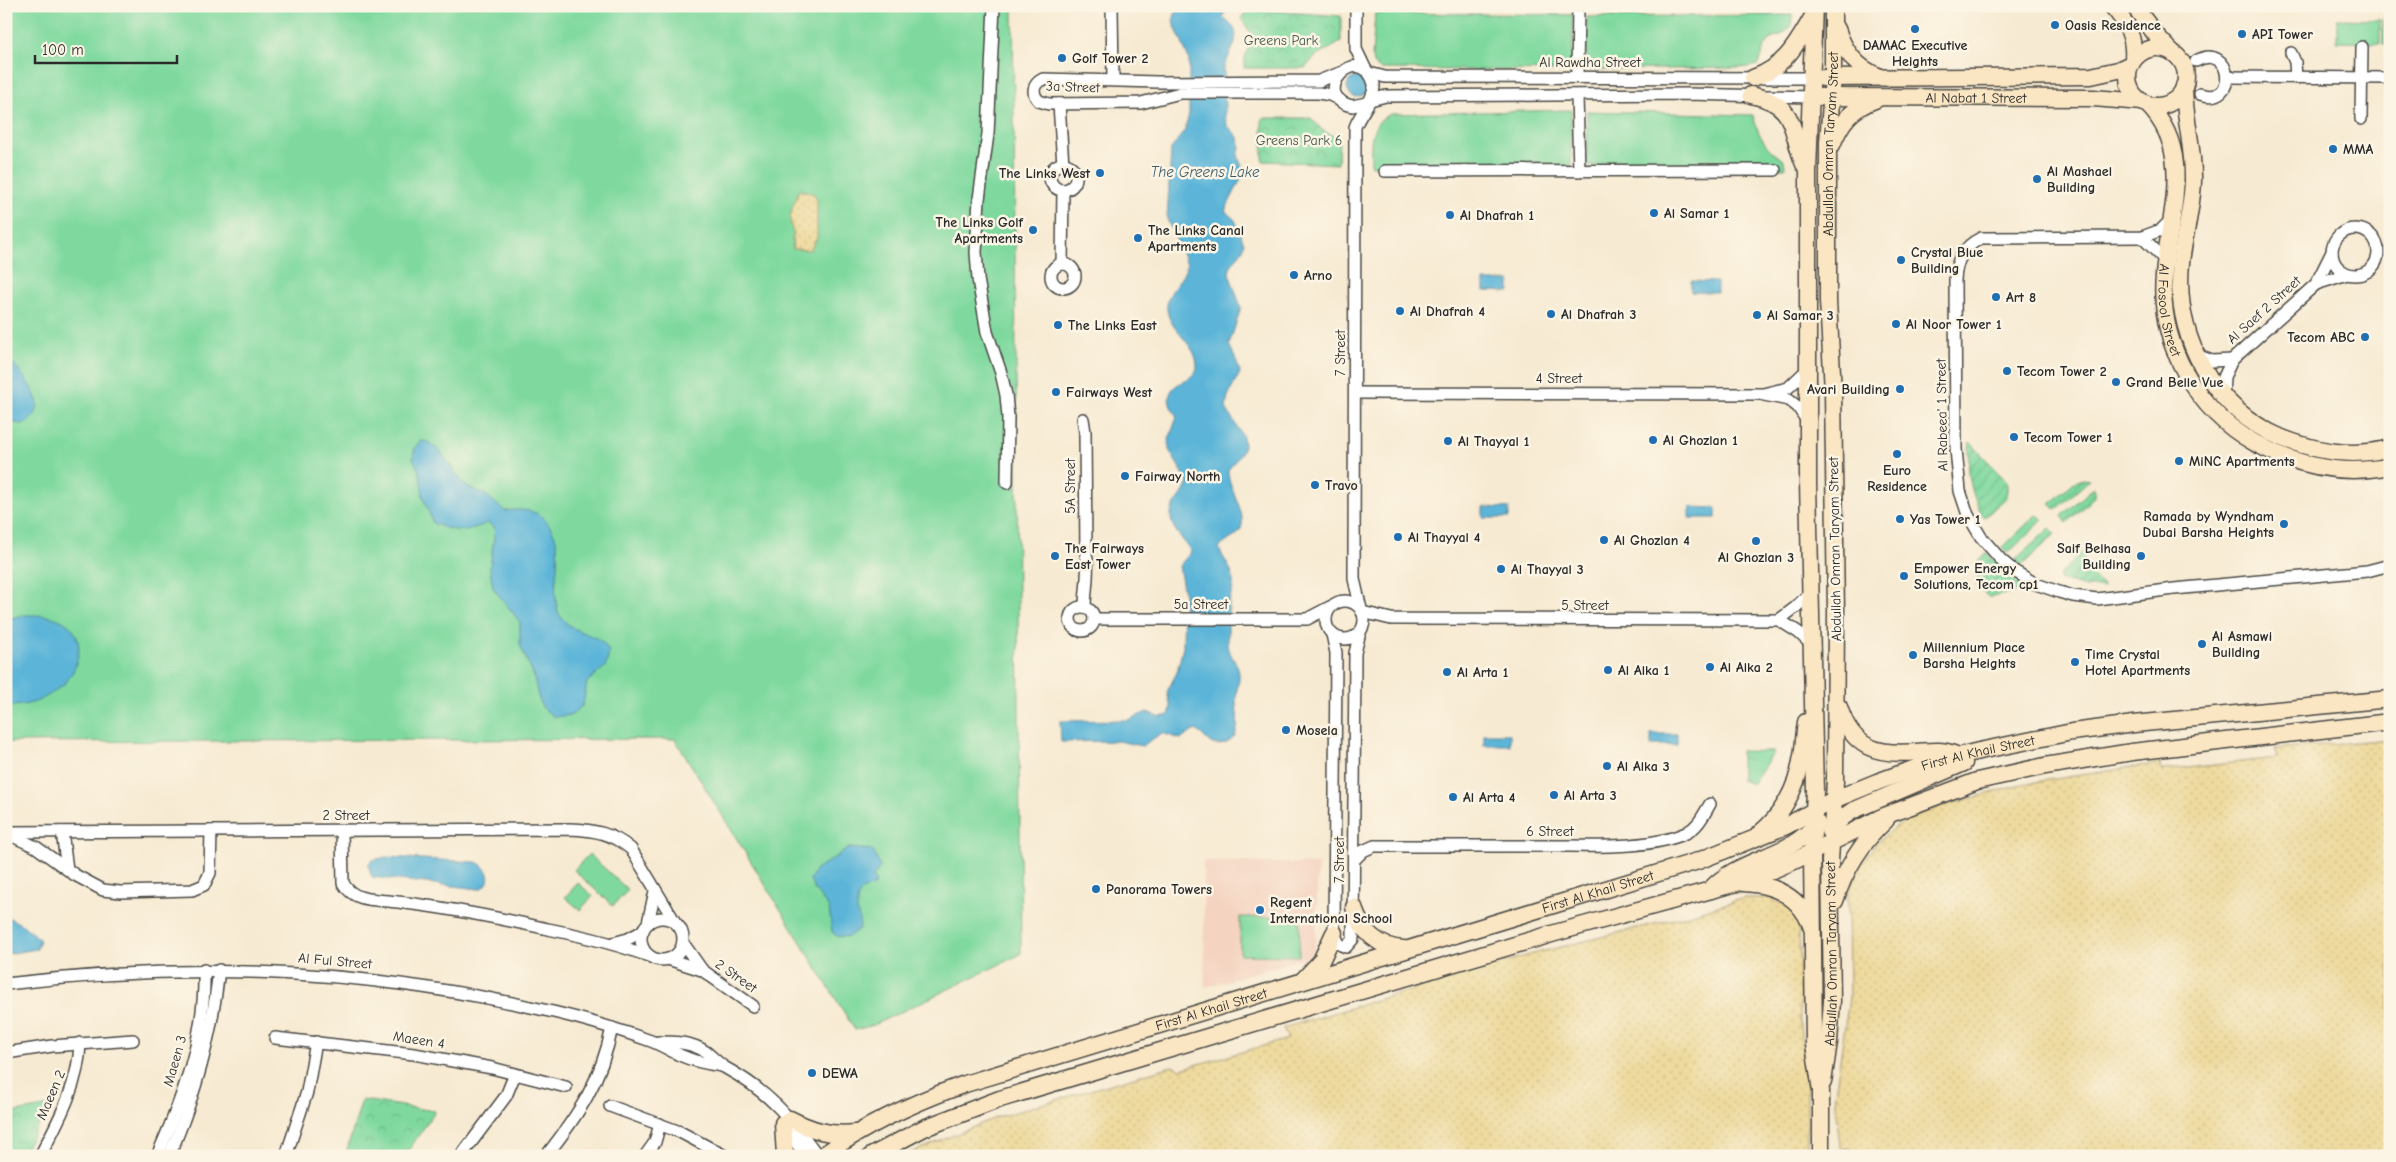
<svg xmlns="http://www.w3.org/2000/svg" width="2396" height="1162" viewBox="0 0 2396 1162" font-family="'Comic Neue',sans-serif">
<defs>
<pattern id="sand-dots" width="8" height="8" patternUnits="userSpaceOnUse" patternTransform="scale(1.25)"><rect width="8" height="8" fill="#eeda9e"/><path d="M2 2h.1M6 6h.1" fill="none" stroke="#cb8" stroke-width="1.8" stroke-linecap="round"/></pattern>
<pattern id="park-crowns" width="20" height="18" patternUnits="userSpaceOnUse" patternTransform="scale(1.25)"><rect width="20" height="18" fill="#7fd99f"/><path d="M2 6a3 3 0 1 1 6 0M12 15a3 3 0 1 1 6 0" fill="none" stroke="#6eba89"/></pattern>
<pattern id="garden-furrows" width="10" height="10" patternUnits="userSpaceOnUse" patternTransform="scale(1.25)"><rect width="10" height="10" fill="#7fd99f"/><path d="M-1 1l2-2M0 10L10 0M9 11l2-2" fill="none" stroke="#6eba89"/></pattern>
</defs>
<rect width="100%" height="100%" fill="#fcf5e5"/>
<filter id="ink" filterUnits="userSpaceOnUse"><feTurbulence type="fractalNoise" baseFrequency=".02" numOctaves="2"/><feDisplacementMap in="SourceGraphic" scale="10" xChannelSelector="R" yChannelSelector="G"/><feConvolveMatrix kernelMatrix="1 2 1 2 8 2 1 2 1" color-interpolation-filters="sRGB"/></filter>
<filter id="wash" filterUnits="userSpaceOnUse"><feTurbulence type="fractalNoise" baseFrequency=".0096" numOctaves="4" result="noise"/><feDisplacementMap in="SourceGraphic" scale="20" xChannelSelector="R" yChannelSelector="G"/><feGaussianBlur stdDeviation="1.12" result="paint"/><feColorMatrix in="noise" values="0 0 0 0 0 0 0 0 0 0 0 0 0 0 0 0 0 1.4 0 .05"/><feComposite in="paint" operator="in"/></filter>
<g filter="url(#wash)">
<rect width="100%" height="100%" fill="#f7ead2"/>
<path fill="#f4d3c0" d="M1203,861l115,3 -3,91 -110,32z"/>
<g fill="#7fd99f" stroke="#558265">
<path d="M6,6h1007l8,948 -147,71 -19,5 -180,-291 -669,3z"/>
<path d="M1375,13l198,2 -1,56 -192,-2 -7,-6 -1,-6z"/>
<path d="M1792,15l-1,11 -8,8 -12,5 -7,8 -5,18 -19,3 -154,2 1,-53z"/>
<path d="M2337,19l43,1v23l-43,-1z"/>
<rect x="2383" y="19" width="7" height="25"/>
<path d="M1571,110v57l-200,-1c0,-23 -3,-43 20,-52z"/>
<path d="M1587,111l166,4c5,20 13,35 31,45l1,8 -198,-2z"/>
<path d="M589,854l39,36 -15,16 -39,-36z"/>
<path d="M578,883l15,13 -13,14 -15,-13z"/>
<path d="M1240,917l60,1 -1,38 -59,-1z"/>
</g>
<g fill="url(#sand-dots)" stroke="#8c8264">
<path d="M799,190l10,2 6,3 2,6v37l-7,12 -17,-1 -1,-9 2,-7c-9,-13 0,-29 5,-43z"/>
<path d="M2390,739v417h-525l-14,-7 -11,-1 -5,-53 14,-97 -1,-105 14,-30 13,-18 17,-16 21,-12 32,-12 84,-22 131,-20 1,8 116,-13 -2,-9z"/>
<path d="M1744,898h26l19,9 9,17 2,25v76l7,62v67l-27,2h-876l91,-38 177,-52 9,3 107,-30 -5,-11 246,-73 157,-39z"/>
</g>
<g fill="url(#park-crowns)" stroke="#558265">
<path d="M1257,10l84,6v26l-26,15 -10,11h-61v-8l9,-23 -12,-19 5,-6z"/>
<path d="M1262,118h49l12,13 16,7 -1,26 -75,-3z"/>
<path d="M1741,751l33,1 -22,32 -11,-4z"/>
<path d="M362,1100l73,11 -30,45h-60z"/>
<path d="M49,1106l-28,50h-15v-42z"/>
</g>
<g fill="url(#garden-furrows)" stroke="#558265">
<path d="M1970,442l37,40v15l-23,21c-14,-24 -18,-49 -14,-76z"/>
<path d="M2083,479l6,1 -33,30 -6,-6 23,-21z"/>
<path d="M2094,487v10l-27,26 -5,-7z"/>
<path d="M2037,514l6,6 -36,34 -5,-6z"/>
<path d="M2050,528l6,6 -36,33 -6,-6z"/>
<path d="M2082,552l3,2 -1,13 20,20h-18l-26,-7v-6z"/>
<path d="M1986,553l35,33 -5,5 -26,7 -13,-11 1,-25z"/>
</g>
<g fill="#5bb5d8" stroke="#437082">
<path d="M1181,6h49l-4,4 -3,7 11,11 2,6 -1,9 -11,24 1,49 2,9 11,12 2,11 -2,8 6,17 -19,38 10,9 9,23 -1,6 -13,18 -1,6 12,35 -12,37 7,15 4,13 -12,23 -2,12 17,29 1,9 -4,9 -12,15c0,20 21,44 12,61 -5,8 -17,10 -21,18 5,11 13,19 14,32 1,7 -3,15 -4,22 -1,13 -1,26 -1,39 0,15 11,21 11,32 1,7 -3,15 -3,23 -1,16 9,40 -12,47 -15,5 -18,-9 -29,-14l-14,9 -19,-6 -20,13 -24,-5 -57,1 -1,-21 68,-1 19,-8 13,5 9,-2 2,-7 -4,-16 10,-20 6,-25 1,-53 -5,-28 12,-14c-7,-14 -28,-28 -17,-46 5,-8 11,-14 14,-24l-19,-32v-11l8,-22c-2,-5 -6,-8 -7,-13 -6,-24 27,-21 27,-38 0,-24 -32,-37 -30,-61 1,-15 17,-25 20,-41l-20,-45 4,-70 14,-19 4,-16v-55l-16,-37 2,-8z"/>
<circle cx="1357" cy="87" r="10"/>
<path d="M1484,281h26v11l-26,-1z"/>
<path d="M1691,281l26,1v10h-26z"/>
<path d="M6,357c10,7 28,32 31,44 3,10 -6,22 -16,23 -4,0 -10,-3 -15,-4z"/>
<path d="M421,441l7,1 12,9 24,34 22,10 19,16c18,-2 32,-3 44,14 16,22 4,49 7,74 1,5 1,10 3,15 15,24 41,16 50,38l-3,14 -19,16 -4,23 -11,10 -18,2 -12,-10 -4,-11 -5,-22 -13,-29v-23l-27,-34 -3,-20 5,-40 -8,-5c-21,10 -34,9 -54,0l-10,-26 -3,-23 -7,-16 2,-11z"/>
<path d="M1483,507l26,1v10h-26z"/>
<path d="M1690,507l26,1v10h-26z"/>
<path d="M26,615c11,0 24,0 34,5 28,12 21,47 3,65 -7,6 -15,11 -23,15 -10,5 -22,5 -34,7v-88z"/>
<rect x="1484" y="734" width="26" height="11"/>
<rect x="1651" y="734" width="26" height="11"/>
<path d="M849,848l24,2 7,17 -7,10 3,6 -4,4 -9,2c-11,13 -4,24 -3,39l-12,9 -11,-1 -5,-4 -3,-24 -15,-19 -4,-10 6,-9z"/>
<path d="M386,857l90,5c13,5 19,22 3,27l-107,-12 -4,-13 4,-4z"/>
<path d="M6,916l18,10 16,14 -3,9 -31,5z"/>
</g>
</g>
<g filter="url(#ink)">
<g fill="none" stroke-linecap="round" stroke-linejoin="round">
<g stroke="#4a4844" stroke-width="14">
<g id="street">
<path d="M994,6l-6,128 -9,65 -3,53 2,27 9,53 14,41 5,22 2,22 -1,66"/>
<path d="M1112,6l1,74"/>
<path d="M1356,6v43l10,21"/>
<path d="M2291,53l4,9 1,16"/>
<path d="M2196,61c36,-20 44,46 4,33"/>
<path d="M1369,73l16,4 426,1"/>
<path d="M1577,77l1,-71"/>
<path d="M2227,77l163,1"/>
<path d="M1577,96l2,75"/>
<path d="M1340,100l-10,-5 -11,-2h-139l-39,10 -92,1 -10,-3c-8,-8 -6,-17 4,-22l115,3 161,-1 21,-8"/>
<path d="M1370,100l16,-4 302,-2 122,3"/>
<path d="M1059,104l4,61"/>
<path d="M2361,119l1,-72"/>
<circle cx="1063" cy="177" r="13"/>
<path d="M1385,171l390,-1"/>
<path d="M2172,219l-11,11 -19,7 -161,1c-18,9 -25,22 -26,42l1,169 4,42 8,24 13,22 21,24 12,10 22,13 23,8 14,4 24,3 77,-10 193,-18 23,-6"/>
<circle cx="2355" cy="252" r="23"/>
<path d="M2142,237l23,23"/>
<circle cx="1063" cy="276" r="12"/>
<path d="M1062,264l1,-74"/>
<path d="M2316,284l31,-10"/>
<path d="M2196,355l16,6 20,-1"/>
<path d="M1355,393l408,1 25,-6 20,-19"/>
<path d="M1764,395l25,5 9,7 9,14"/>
<path d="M2223,397l1,-20 8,-17 84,-76 16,-32"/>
<path d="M1083,419l2,13 1,122c4,14 -1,37 -1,53"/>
<circle cx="1345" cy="620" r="19"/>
<circle cx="1082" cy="619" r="12"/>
<path d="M1361,609l-7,-30 1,-452c5,-14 20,-28 19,-43 -14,-46 -67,12 -22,22l15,-3"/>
<path d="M1362,612l29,7 388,1 19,12 16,15"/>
<path d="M1094,619h213l23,-12"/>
<path d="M1779,620l17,-13 16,-16"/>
<path d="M1332,634l4,19 -2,280 5,11 7,3 7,-8 2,-286 5,-21"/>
<path d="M342,830l1,53c11,20 35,16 55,19 51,6 101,16 150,27 35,7 70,15 103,28"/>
<path d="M6,832l564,-3c24,1 42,4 61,20l44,73"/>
<path d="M62,832l5,37"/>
<path d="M8,834l28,13 39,28 28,15 17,2 72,-2 12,-5 6,-12 1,-42"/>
<path d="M1354,860l9,-9 11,-5c60,0 120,0 180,0 39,0 96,3 132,-13 12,-6 17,-17 24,-29"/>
<circle cx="662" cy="939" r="21"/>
<path d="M648,923l7,-32"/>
<path d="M613,943l15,-4 15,-8"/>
<path d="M683,943l19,27"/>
<path d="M668,959l34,11 51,36"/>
<path d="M6,984c180,-22 352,-16 529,24 39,8 79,20 116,33 11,4 21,11 31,15 13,6 26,8 40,10"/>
<path d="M275,1038l139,16 78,14 74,19"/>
<path d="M658,1042c17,0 34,0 48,10 6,5 12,11 18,15 44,24 65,49 94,89"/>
<path d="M6,1053l46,-7 81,-6"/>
<path d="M610,1106l70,26 45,24"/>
<path d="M785,1126l20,30"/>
<path d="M40,1156c19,-36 39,-72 40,-113"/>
<path d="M157,1156c26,-58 49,-122 47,-186"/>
<path d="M169,1156c26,-59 43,-121 50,-186"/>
<path d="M286,1156l21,-64 9,-50"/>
<path d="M461,1156l45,-60 9,-22"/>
<path d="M546,1156c33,-42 55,-75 66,-128"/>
<path d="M645,1156l10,-14 5,-18"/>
</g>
</g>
<g stroke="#4a4844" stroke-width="19">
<g id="secondary">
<path d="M1814,6l-6,166v310l7,309 -3,61 2,192 7,47v65"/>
<path d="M2112,6c15,17 23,31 21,54"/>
<path d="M2134,6l22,29 16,17"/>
<path d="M1837,29c7,22 19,39 41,47"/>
<circle cx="2157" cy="77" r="29"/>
<path d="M1753,78c32,-11 44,-34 60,-62"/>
<path d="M1823,78l268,-2 27,-6 13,-6"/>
<path d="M2184,86c0,32 10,62 9,95 -1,28 -9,54 -12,82 -7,73 31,146 101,175 33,13 72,20 108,10"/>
<path d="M1751,95c48,10 38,34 53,69"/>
<path id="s1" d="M1820,97l273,1 50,4"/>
<path id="s2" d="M2147,104c49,49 21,112 17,172 -6,68 33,135 91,167 42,23 88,33 135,23"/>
<path d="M1832,145c9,-24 20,-37 45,-46"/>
<path d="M1839,707c13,41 38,49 78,45 14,-1 26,-3 39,3"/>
<path d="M1829,831l13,-13 10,-7 112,-48"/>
<path d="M1759,834c22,-17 38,-46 42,-73 3,-13 3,-26 5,-39"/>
<path d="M1743,883c31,1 58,14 69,45"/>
<path d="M1710,890c29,-33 80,-32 107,-67"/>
<path d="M1835,901c10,-33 26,-58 51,-81"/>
<path d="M1354,907c6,24 25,41 50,42"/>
<path d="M1303,980l18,-19 13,-28"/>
<path id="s3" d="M1823,1082l6,-40 3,-41 -2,-140 5,-80 1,-169 -3,-221 -5,-90v-159l5,-65v-71"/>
<path d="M790,1119c21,11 41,17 65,14"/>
<path d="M783,1123l2,33"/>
<path id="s4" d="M822,1156c43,-31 93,-54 143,-72l733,-223 88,-35 47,-26 44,-18 50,-18 52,-13 93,-19 62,-8 256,-25"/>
<path d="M871,1156l53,-28 76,-29 555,-166 196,-54 43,-18 88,-44 95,-36 68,-15 87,-14 258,-30"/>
</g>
</g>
<use href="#street" stroke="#fff" stroke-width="11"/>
<use href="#secondary" stroke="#fbe6c3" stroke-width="16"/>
</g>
</g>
<g fill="#1f6fb2" stroke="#fcf5e5" stroke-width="2">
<circle cx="2055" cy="25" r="5"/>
<circle cx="1915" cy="29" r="5"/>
<circle cx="2242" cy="34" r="5"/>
<circle cx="1062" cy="58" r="5"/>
<circle cx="2333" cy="149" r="5"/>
<circle cx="1100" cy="173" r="5"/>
<circle cx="2037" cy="179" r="5"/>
<circle cx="1654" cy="213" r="5"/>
<circle cx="1450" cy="215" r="5"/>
<circle cx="1033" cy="230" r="5"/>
<circle cx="1138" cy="238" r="5"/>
<circle cx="1901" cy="260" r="5"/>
<circle cx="1294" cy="275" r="5"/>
<circle cx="1996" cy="297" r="5"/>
<circle cx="1400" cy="311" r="5"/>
<circle cx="1551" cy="314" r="5"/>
<circle cx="1757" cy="315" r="5"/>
<circle cx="1896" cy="324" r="5"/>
<circle cx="1058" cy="325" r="5"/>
<circle cx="2365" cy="337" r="5"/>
<circle cx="2007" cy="371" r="5"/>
<circle cx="2116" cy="382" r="5"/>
<circle cx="1900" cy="389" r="5"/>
<circle cx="1056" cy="392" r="5"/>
<circle cx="2014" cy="437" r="5"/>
<circle cx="1653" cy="440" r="5"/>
<circle cx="1448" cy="441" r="5"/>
<circle cx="1897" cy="454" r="5"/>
<circle cx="2179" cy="461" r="5"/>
<circle cx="1125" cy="476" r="5"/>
<circle cx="1315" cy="485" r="5"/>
<circle cx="1900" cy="519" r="5"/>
<circle cx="2284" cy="524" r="5"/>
<circle cx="1398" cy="537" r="5"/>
<circle cx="1604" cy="540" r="5"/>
<circle cx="1756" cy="541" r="5"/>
<circle cx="1055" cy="556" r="5"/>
<circle cx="2141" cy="556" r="5"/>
<circle cx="1501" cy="569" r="5"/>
<circle cx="1904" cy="576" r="5"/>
<circle cx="2202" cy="644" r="5"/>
<circle cx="1913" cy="655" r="5"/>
<circle cx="2075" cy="662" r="5"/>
<circle cx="1710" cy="667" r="5"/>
<circle cx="1608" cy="670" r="5"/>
<circle cx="1447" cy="672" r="5"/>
<circle cx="1286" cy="730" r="5"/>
<circle cx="1607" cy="766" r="5"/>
<circle cx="1554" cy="795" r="5"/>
<circle cx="1453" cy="797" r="5"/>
<circle cx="1096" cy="889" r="5"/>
<circle cx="1260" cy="910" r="5"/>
<circle cx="812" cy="1073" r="5"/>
</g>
<g text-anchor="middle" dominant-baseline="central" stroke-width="5" stroke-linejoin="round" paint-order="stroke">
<g font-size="14" font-weight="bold" fill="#2b2b2b" stroke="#fcf5e5" text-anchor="start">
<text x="2065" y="25">Oasis Residence</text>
<text x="2252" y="34">API Tower</text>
<text x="1915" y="45" text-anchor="middle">DAMAC Executive<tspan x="1915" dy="16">Heights</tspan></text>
<text x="1072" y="58">Golf Tower 2</text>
<text x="2343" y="149">MMA</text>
<text x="2047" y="171">Al Mashael<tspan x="2047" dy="16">Building</tspan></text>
<text x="1090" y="173" text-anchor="end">The Links West</text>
<text x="1664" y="213">Al Samar 1</text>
<text x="1460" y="215">Al Dhafrah 1</text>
<text x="1023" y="222" text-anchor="end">The Links Golf<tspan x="1023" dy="16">Apartments</tspan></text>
<text x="1148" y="230">The Links Canal<tspan x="1148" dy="16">Apartments</tspan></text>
<text x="1911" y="252">Crystal Blue<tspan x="1911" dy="16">Building</tspan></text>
<text x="1304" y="275">Arno</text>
<text x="2006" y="297">Art 8</text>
<text x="1410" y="311">Al Dhafrah 4</text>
<text x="1561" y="314">Al Dhafrah 3</text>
<text x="1767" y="315">Al Samar 3</text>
<text x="1906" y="324">Al Noor Tower 1</text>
<text x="1068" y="325">The Links East</text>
<text x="2355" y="337" text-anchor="end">Tecom ABC</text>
<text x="2017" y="371">Tecom Tower 2</text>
<text x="2126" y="382">Grand Belle Vue</text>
<text x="1890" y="389" text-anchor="end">Avari Building</text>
<text x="1066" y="392">Fairways West</text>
<text x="2024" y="437">Tecom Tower 1</text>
<text x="1663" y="440">Al Ghozlan 1</text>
<text x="1458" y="441">Al Thayyal 1</text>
<text x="2189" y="461">MiNC Apartments</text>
<text x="1897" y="470" text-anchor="middle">Euro<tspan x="1897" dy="16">Residence</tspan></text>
<text x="1135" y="476">Fairway North</text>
<text x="1325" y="485">Travo</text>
<text x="2274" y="516" text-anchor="end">Ramada by Wyndham<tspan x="2274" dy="16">Dubai Barsha Heights</tspan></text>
<text x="1910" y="519">Yas Tower 1</text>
<text x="1408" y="537">Al Thayyal 4</text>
<text x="1614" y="540">Al Ghozlan 4</text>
<text x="1065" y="548">The Fairways<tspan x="1065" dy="16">East Tower</tspan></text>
<text x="2131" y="548" text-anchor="end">Saif Belhasa<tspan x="2131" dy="16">Building</tspan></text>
<text x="1756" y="557" text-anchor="middle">Al Ghozlan 3</text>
<text x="1914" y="568">Empower Energy<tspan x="1914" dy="16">Solutions, Tecom cp1</tspan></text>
<text x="1511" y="569">Al Thayyal 3</text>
<text x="2212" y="636">Al Asmawi<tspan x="2212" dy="16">Building</tspan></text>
<text x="1923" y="647">Millennium Place<tspan x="1923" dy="16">Barsha Heights</tspan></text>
<text x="2085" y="654">Time Crystal<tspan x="2085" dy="16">Hotel Apartments</tspan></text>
<text x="1720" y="667">Al Alka 2</text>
<text x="1618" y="670">Al Alka 1</text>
<text x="1457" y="672">Al Arta 1</text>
<text x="1296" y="730">Mosela</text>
<text x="1617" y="766">Al Alka 3</text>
<text x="1564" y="795">Al Arta 3</text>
<text x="1463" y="797">Al Arta 4</text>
<text x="1106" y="889">Panorama Towers</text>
<text x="1270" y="902">Regent<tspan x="1270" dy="16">International School</tspan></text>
<text x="822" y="1073">DEWA</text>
</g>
<g font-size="14" fill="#405648" stroke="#fcf5e5">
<text x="1281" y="40">Greens Park</text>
<text x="1299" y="140">Greens Park 6</text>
</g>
<g font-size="14" fill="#2b2b2b" stroke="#fcf5e5">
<text x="1590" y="62">Al Rawdha Street</text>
<text transform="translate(1073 87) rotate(2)">3a Street</text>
<text stroke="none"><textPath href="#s1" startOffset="156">Al Nabat 1 Street</textPath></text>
<text stroke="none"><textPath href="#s3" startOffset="939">Abdullah Omran Taryam Street</textPath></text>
<text stroke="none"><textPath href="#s2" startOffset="215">Al Fosool Street</textPath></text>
<text transform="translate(2264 310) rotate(-42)">Al Saef 2 Street</text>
<text transform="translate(1340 353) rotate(-90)">7 Street</text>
<text x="1559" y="378">4 Street</text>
<text transform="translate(1942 415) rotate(-91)">Al Rabeea' 1 Street</text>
<text transform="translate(1070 486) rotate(-90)">5A Street</text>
<text transform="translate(1835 549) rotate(-91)">Abdullah Omran Taryam Street</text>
<text x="1201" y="604">5a Street</text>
<text x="1585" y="605">5 Street</text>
<text stroke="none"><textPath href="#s4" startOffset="1228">First Al Khail Street</textPath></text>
<text x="346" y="815">2 Street</text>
<text x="1550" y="831">6 Street</text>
<text transform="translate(1339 860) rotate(-90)">7 Street</text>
<text stroke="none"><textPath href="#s4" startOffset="822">First Al Khail Street</textPath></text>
<text stroke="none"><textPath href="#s3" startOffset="129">Abdullah Omran Taryam Street</textPath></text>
<text transform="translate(335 961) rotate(5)">Al Ful Street</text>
<text transform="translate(736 976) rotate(35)">2 Street</text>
<text stroke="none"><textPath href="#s4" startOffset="418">First Al Khail Street</textPath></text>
<text transform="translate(419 1040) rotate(9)">Maeen 4</text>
<text transform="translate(175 1061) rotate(-74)">Maeen 3</text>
<text transform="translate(51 1095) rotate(-67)">Maeen 2</text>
</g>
<g font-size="15" font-style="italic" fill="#3c5b68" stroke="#fcf5e5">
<text x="1205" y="172">The Greens Lake</text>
</g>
</g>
<rect width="2396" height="1162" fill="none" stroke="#fcf5e5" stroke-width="25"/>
<path d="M35 55v8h142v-8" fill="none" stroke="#2b2b2b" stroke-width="2.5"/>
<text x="42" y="55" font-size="15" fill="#2b2b2b" stroke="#fcf5e5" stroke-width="4" paint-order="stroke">100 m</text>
</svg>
